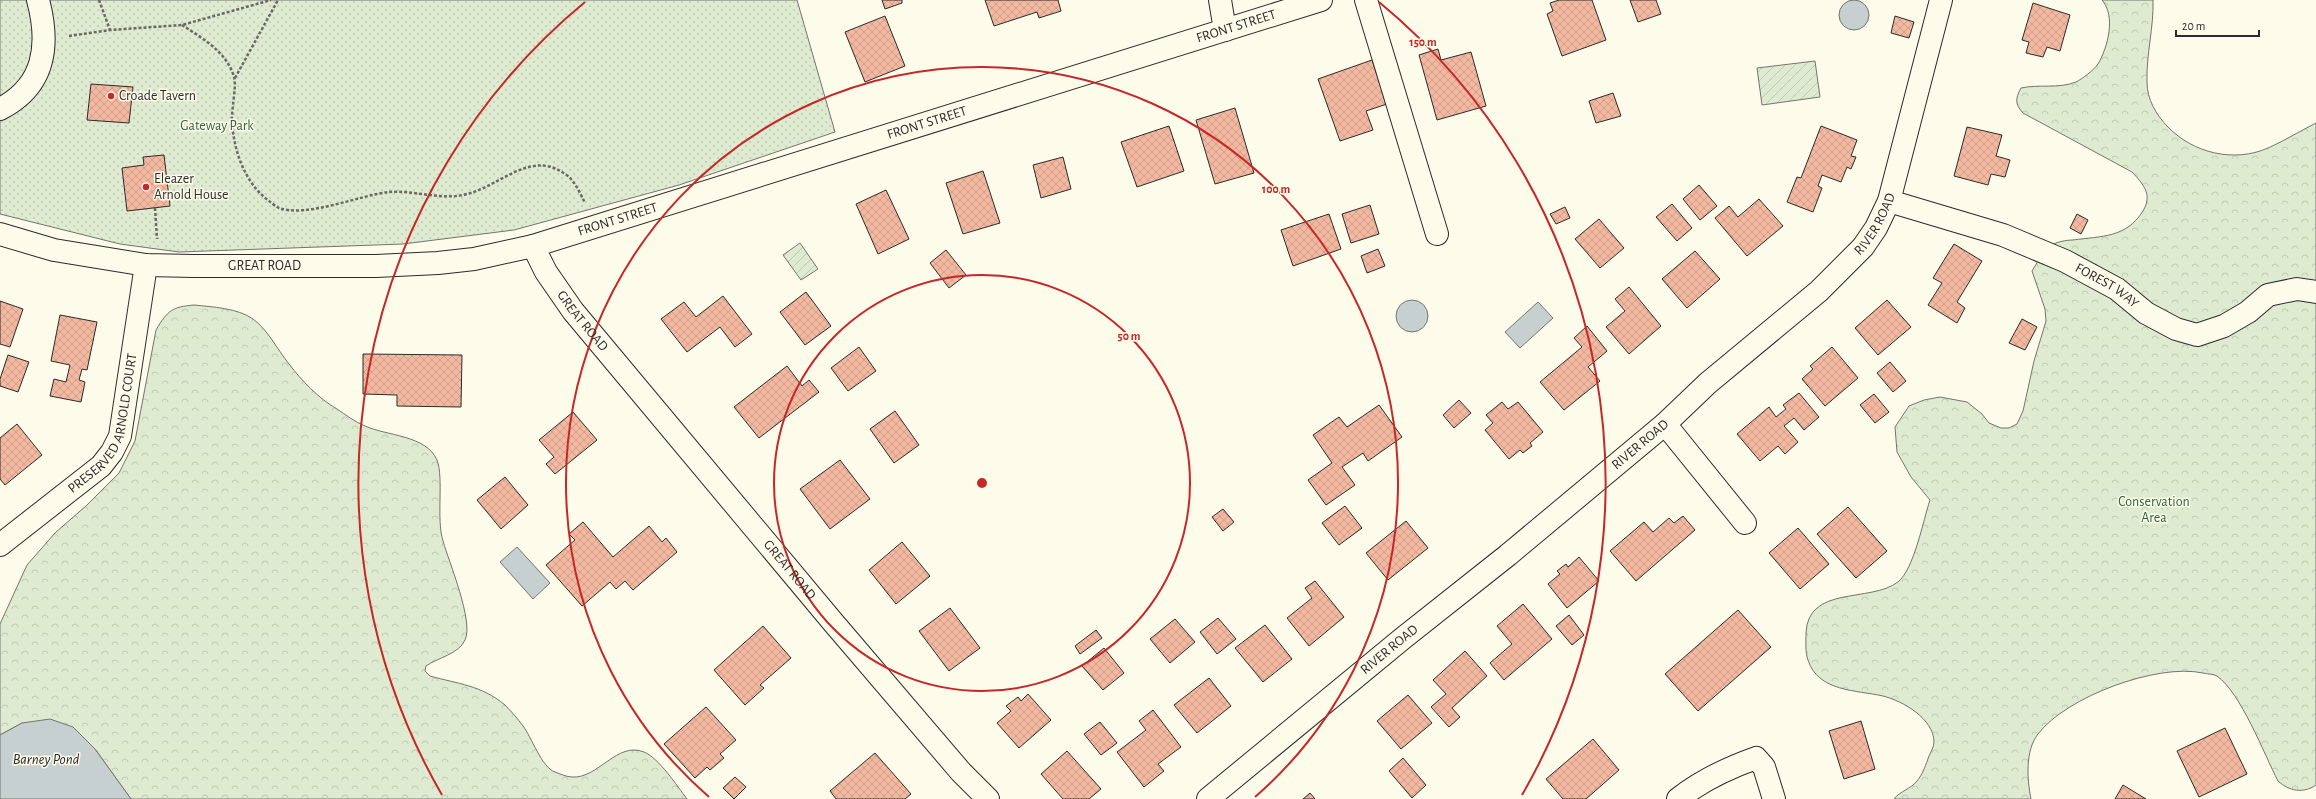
<svg xmlns="http://www.w3.org/2000/svg" width="2316" height="799" viewBox="0 0 2316 799" font-family="'Alegreya Sans',sans-serif">
<defs>
<pattern id="forest-crowns" width="20" height="18" patternUnits="userSpaceOnUse"><rect width="20" height="18" fill="#deebd1"/><path d="M2 6a3 3 0 1 1 6 0M12 15a3 3 0 1 1 6 0" fill="none" stroke="#bfcab4"/></pattern>
<pattern id="park-dots" width="8" height="8" patternUnits="userSpaceOnUse"><rect width="8" height="8" fill="#deebd1"/><path d="M2 2h.1M6 6h.1" fill="none" stroke="#bfcab4" stroke-width="1.8" stroke-linecap="round"/></pattern>
<pattern id="garden-furrows" width="10" height="10" patternUnits="userSpaceOnUse"><rect width="10" height="10" fill="#deebd1"/><path d="M-1 1l2-2M0 10L10 0M9 11l2-2" fill="none" stroke="#bfcab4"/></pattern>
<pattern id="building-cross-hatch" width="8" height="8" patternUnits="userSpaceOnUse"><rect width="8" height="8" fill="#f2b8a0"/><path d="M0 0l8 8M0 8l8-8" fill="none" stroke="#d09e8a"/></pattern>
</defs>
<rect width="100%" height="100%" fill="#fdfbea"/>
<g fill="url(#forest-crowns)" stroke="#74746e">
<path d="M2102,0h51c1,27 -7,55 -6,82 0,17 9,33 21,45 25,26 66,36 100,21 16,-7 32,-17 48,-25v662c-13,9 -27,6 -38,-4 -14,-27 -37,-88 -61,-105 -3,-2 -10,-2 -14,-3 -46,-10 -137,24 -165,61 -13,17 -11,45 -7,65h-137c6,-8 17,-10 23,-18 6,-7 9,-17 12,-25 2,-4 5,-10 5,-14 0,-23 -31,-41 -51,-46 -26,-6 -65,-4 -75,-36 -3,-8 -2,-18 -2,-27 2,-48 64,-30 92,-51 16,-13 25,-61 32,-82l-19,-23 -14,-25 -2,-25 14,-21 15,-6 16,-3 27,5 15,12 7,9 12,5h8l8,-4 6,-13 11,-50 12,-40 -1,-12 -13,-38c5,-8 10,-18 18,-25 6,-4 16,-6 23,-6 29,-4 53,-2 70,-29 10,-17 0,-27 -11,-39l-109,-59c-8,-9 -8,-14 -2,-25 18,-4 37,1 55,-6 6,-3 18,-12 22,-18 10,-17 18,-48 4,-64z"/>
<path d="M194,305c19,2 43,3 59,14 15,11 24,30 36,45 13,17 29,34 48,45 9,6 18,13 28,17 22,10 61,9 72,34 7,18 -1,59 6,81 6,21 31,81 22,99 -6,14 -28,18 -39,26l-1,5 5,5c28,8 51,9 75,29 6,6 13,14 18,21 8,10 19,42 32,46 5,2 12,5 17,5 26,2 45,-36 72,-25 15,6 33,34 43,47h-556l-36,-50 -73,-26 -22,12v-111l27,-59 28,-32 32,-28 32,-32 16,-32 21,-111c12,-20 16,-23 38,-25z"/>
</g>
<path fill="url(#park-dots)" stroke="#74746e" d="M0,0h797l38,132 -156,53 -165,45 -111,14 -224,8 -59,-8 -120,-30z"/>
<g fill="url(#garden-furrows)" stroke="#74746e">
<path d="M1815,61l5,36 -58,8 -5,-37z"/>
<path d="M800,243l18,26 -17,11 -18,-25z"/>
</g>
<g fill="#c7d0d0" stroke="#74746e">
<circle cx="1854" cy="15" r="15"/>
<circle cx="1412" cy="316" r="16"/>
<path d="M1538,302l15,16 -33,30 -15,-16z"/>
<path d="M517,547l33,36 -17,16 -33,-37z"/>
<path d="M50,719l23,8 22,22 36,50h-131v-64l22,-12z"/>
</g>
<g fill="url(#building-cross-hatch)" stroke="#2b2b2b">
<path d="M882,0h20v3l-17,6z"/>
<path d="M985,0h73l3,11 -22,7 -2,-6 -43,14z"/>
<path d="M1559,0h33l14,40 -44,16 -15,-42 6,-3 -3,-8z"/>
<path d="M1630,0h26l5,14 -23,8z"/>
<path d="M2033,3l37,12 -10,36 -13,-4 -4,10 -17,-4 3,-11 -7,-2z"/>
<path d="M885,16l20,50 -40,16 -20,-50z"/>
<path d="M1895,16l19,6 -5,16 -18,-5z"/>
<path d="M1438,49l3,11 30,-8 15,54 -49,14 -18,-65z"/>
<path d="M1372,60l15,44 -21,7 7,19 -33,11 -22,-62z"/>
<path d="M91,84l42,3 -4,36 -42,-3z"/>
<path d="M1613,93l8,23 -25,7 -7,-22z"/>
<path d="M1235,108l19,65 -39,11 -19,-64z"/>
<path d="M1169,126l15,45 -47,16 -16,-45z"/>
<path d="M1821,126l36,14 -6,16 5,1 -5,12 -4,-2 -6,15 -19,-7 -4,11 4,2 -9,24 -26,-10 10,-25 4,1z"/>
<path d="M1967,127l35,8 -6,21 14,4 -5,17 -14,-3 -3,11 -34,-9z"/>
<path d="M164,155l6,51 -43,5 -5,-43 22,-3 -1,-8z"/>
<path d="M1063,157l8,32 -30,9 -8,-33z"/>
<path d="M983,171l17,52 -37,11 -17,-51z"/>
<path d="M1699,185l18,21 -17,14 -17,-21z"/>
<path d="M886,190l23,49 -31,15 -22,-50z"/>
<path d="M1759,199l24,27 -36,30 -32,-38 14,-12 9,11z"/>
<path d="M1672,204l20,24 -15,13 -21,-24z"/>
<path d="M1370,205l9,29 -28,9 -9,-29z"/>
<path d="M1565,207l5,11 -14,6 -6,-10z"/>
<path d="M1329,214l12,35 -48,17 -12,-36z"/>
<path d="M2077,214l11,6 -7,14 -11,-6z"/>
<path d="M1599,219l25,29 -24,20 -25,-29z"/>
<path d="M1954,244l28,17 -25,41 8,6 -8,15 -29,-18 14,-22 -9,-5z"/>
<path d="M1378,249l7,17 -18,7 -6,-17z"/>
<path d="M946,250l20,25 -17,13 -19,-25z"/>
<path d="M1695,251l25,28 -33,29 -25,-29z"/>
<path d="M1629,287l32,39 -32,28 -23,-27 19,-16 -10,-12z"/>
<path d="M806,292l25,34 -26,19 -25,-33z"/>
<path d="M723,296l29,38 -17,13 -15,-20 -33,25 -26,-33 23,-17 12,15z"/>
<path d="M1887,300l24,27 -33,28 -23,-27z"/>
<path d="M0,301l23,8 -13,38 -10,-3z"/>
<path d="M60,315l37,7 -10,48 -5,-1 -3,11 6,2 -4,20 -31,-6 4,-17 12,3 4,-17 -19,-4z"/>
<path d="M2022,319l15,8 -12,23 -16,-7z"/>
<path d="M1587,326l20,25 -19,16 12,14 -36,29 -24,-28 42,-35 -8,-9z"/>
<path d="M859,347l17,24 -28,20 -17,-23z"/>
<path d="M1832,347l26,31 -33,28 -23,-27 11,-10 -3,-3z"/>
<path d="M363,354l99,1 -1,52 -64,-1v-11l-34,-1z"/>
<path d="M8,355l21,7 -11,30 -18,-6v-7z"/>
<path d="M1890,362l16,19 -13,11 -16,-19z"/>
<path d="M787,366l15,20 7,-6 10,12 -60,46 -25,-31z"/>
<path d="M1799,393l20,24 -15,13 -10,-12 -10,8 14,16 -13,12 -7,-8 -18,15 -23,-27 32,-27 7,10 10,-8 -3,-4z"/>
<path d="M1874,394l15,18 -14,11 -15,-18z"/>
<path d="M1459,400l12,13 -17,15 -11,-13z"/>
<path d="M1502,402l6,7 10,-7 25,30 -13,11 2,3 -9,7 -3,-3 -11,9 -24,-29 8,-7 -7,-8z"/>
<path d="M1379,405l23,32 -34,24 -5,-8 -21,14 13,18 -29,20 -18,-25 24,-17 -19,-28 26,-18 8,10z"/>
<path d="M895,411l24,34 -25,18 -24,-34z"/>
<path d="M573,412l24,28 -42,34 -9,-10 8,-7 -15,-17z"/>
<path d="M17,424l25,31 -37,30 -5,-6v-41z"/>
<path d="M840,460l30,39 -40,30 -30,-40z"/>
<path d="M505,477l23,28 -27,24 -24,-29z"/>
<path d="M1345,506l17,22 -23,17 -17,-22z"/>
<path d="M1848,507l39,44 -31,27 -39,-44z"/>
<path d="M1223,509l11,13 -11,9 -11,-14z"/>
<path d="M1683,516l12,14 -59,51 -26,-30 34,-29 9,10 16,-14 5,5z"/>
<path d="M1406,521l22,27 -40,32 -22,-27z"/>
<path d="M583,522l30,35 36,-31 13,16 4,-4 11,14 -44,38 -8,-9 -9,8 -6,-7 -28,24 -36,-41 29,-25 -6,-6z"/>
<path d="M1798,528l31,36 -29,25 -31,-36z"/>
<path d="M902,542l28,34 -34,28 -27,-34z"/>
<path d="M1579,557l20,24 -32,27 -19,-24 12,-10 -3,-3 9,-7 2,3z"/>
<path d="M1315,581l29,36 -35,29 -22,-28 25,-20 -7,-10z"/>
<path d="M1523,604l29,35 -48,41 -14,-17 22,-19 -15,-18z"/>
<path d="M950,608l30,40 -31,23 -30,-40z"/>
<path d="M1738,610l33,37 -73,64 -33,-37z"/>
<path d="M1569,615l15,20 -12,10 -16,-19z"/>
<path d="M1218,618l18,21 -19,15 -17,-22z"/>
<path d="M1175,619l20,23 -25,21 -20,-24z"/>
<path d="M1265,625l27,34 -29,23 -28,-34z"/>
<path d="M763,626l28,32 -31,27 4,3 -19,17 -31,-35z"/>
<path d="M1096,630l6,8 -22,16 -5,-8z"/>
<path d="M1104,648l20,25 -21,17 -21,-24z"/>
<path d="M1465,651l22,25 -35,32 8,9 -11,10 -18,-20 15,-13 -13,-14z"/>
<path d="M1209,678l22,28 -34,27 -23,-28z"/>
<path d="M1028,694l23,26 -32,28 -22,-25 14,-12 -5,-5 12,-9 3,4z"/>
<path d="M1408,695l24,28 -31,26 -24,-28z"/>
<path d="M706,707l30,33 -16,14 4,4 -14,12 -3,-3 -12,11 -31,-34z"/>
<path d="M1153,710l28,37 -23,17 6,7 -20,16 -27,-35 29,-22 -7,-9z"/>
<path d="M1861,721l14,48 -31,10 -15,-48z"/>
<path d="M1100,722l17,21 -16,12 -17,-21z"/>
<path d="M2225,728l22,46 -48,23 -22,-46z"/>
<path d="M1593,739l26,31 -33,29h-23l-17,-20z"/>
<path d="M1067,751l34,38 -12,10h-26l-22,-25z"/>
<path d="M875,753l36,41 -6,5h-69l-6,-8z"/>
<path d="M1403,758l23,27 -14,13 -23,-27z"/>
<path d="M735,777l11,10 -12,12 -11,-11z"/>
<path d="M2123,785l23,14h-31z"/>
<path d="M1310,793l5,6h-12z"/>
</g>
<g fill="none" stroke-linecap="round" stroke-linejoin="round">
<g stroke="#2b2b2b" stroke-width="24">
<g id="minor">
<path d="M1220,0l5,30"/>
<path d="M1366,0l71,234"/>
<path d="M0,109c45,-23 50,-64 38,-109"/>
<path id="s1" d="M1889,201l114,34 62,26 52,28 29,24 30,16 21,6 27,-9 24,-14 20,-17 29,-6 19,3"/>
<path d="M1665,424l80,99"/>
<path id="s2" d="M0,545l101,-79 11,-14 8,-16 26,-171"/>
<path id="s3" d="M1208,799l194,-160 106,-84 157,-131 43,-41 111,-92 44,-44 13,-19 13,-27 52,-201"/>
<path d="M1678,799c24,-19 50,-31 78,-41l8,9 10,32"/>
</g>
</g>
<g stroke="#2b2b2b" stroke-width="24">
<g id="major">
<path id="s4" d="M0,234l54,16 92,15 48,1h182l62,-3 36,-4 59,-13 788,-246"/>
<path id="s5" d="M533,246l13,26 27,39 259,310 129,151 27,27"/>
</g>
</g>
<g stroke="#6a6964" stroke-width="2.5" stroke-dasharray="3 2" stroke-linecap="butt">
<path d="M99,0l11,30"/>
<path d="M182,25c20,13 45,27 52,52 3,7 -3,35 -2,45 2,30 13,61 37,79 3,2 7,6 10,7 28,10 81,-13 110,-16 26,-2 52,9 78,2 31,-7 62,-43 95,-22 3,2 7,4 9,7 6,7 10,16 14,24"/>
<path d="M69,36l41,-6 72,-5 89,-25"/>
<path d="M235,78l43,-78"/>
<path d="M155,208l2,31"/>
</g>
<use href="#minor" stroke="#fdfbea" stroke-width="22"/>
<use href="#major" stroke="#fdfbea" stroke-width="22"/>
</g>
<g fill="none" stroke="#c62828" stroke-width="2">
<circle cx="982" cy="483" r="208"/>
<path d="M709 797A416 416 0 1 1 1255 797"/>
<path d="M442 795A624 624 0 0 1 585 2M1379 2A624 624 0 0 1 1522 795"/>
</g>
<g fill="#c62828" stroke="#fdfbea" stroke-width="1.5">
<circle cx="111" cy="96" r="4"/>
<circle cx="146" cy="187" r="4"/>
</g>
<g text-anchor="middle" dominant-baseline="central" stroke-width="3" stroke-linejoin="round" paint-order="stroke">
<g font-size="14" fill="#2b2b2b" stroke="#fdfbea">
<text stroke="none"><textPath href="#s4" startOffset="1275">FRONT STREET</textPath></text>
<text stroke="none"><textPath href="#s4" startOffset="951">FRONT STREET</textPath></text>
<text stroke="none"><textPath href="#s4" startOffset="627">FRONT STREET</textPath></text>
<text stroke="none"><textPath href="#s3" startOffset="883">RIVER ROAD</textPath></text>
<text stroke="none"><textPath href="#s4" startOffset="268">GREAT ROAD</textPath></text>
<text stroke="none"><textPath href="#s1" startOffset="235">FOREST WAY</textPath></text>
<text stroke="none"><textPath href="#s5" startOffset="90">GREAT ROAD</textPath></text>
<text stroke="none"><textPath href="#s2" startOffset="168">PRESERVED ARNOLD COURT</textPath></text>
<text stroke="none"><textPath href="#s3" startOffset="559">RIVER ROAD</textPath></text>
<text stroke="none"><textPath href="#s5" startOffset="414">GREAT ROAD</textPath></text>
<text stroke="none"><textPath href="#s3" startOffset="235">RIVER ROAD</textPath></text>
</g>
<g font-size="14" fill="#2b2b2b" stroke="#fdfbea" text-anchor="start">
<text x="119" y="96">Croade Tavern</text>
<text x="154" y="179">Eleazer<tspan x="154" dy="16">Arnold House</tspan></text>
</g>
<g font-size="14" fill="#34623c" stroke="#fdfbea">
<text x="217" y="126">Gateway Park</text>
<text x="2154" y="502">Conservation<tspan x="2154" dy="16">Area</tspan></text>
</g>
<g font-size="15" font-style="italic" fill="#2b2b2b" stroke="#fdfbea">
<text x="46" y="759">Barney Pond</text>
</g>
</g>
<circle cx="982" cy="483" r="6" fill="#c62828" stroke="#fdfbea" stroke-width="2"/>
<g font-size="12" text-anchor="middle" font-weight="bold" fill="#c62828" stroke="#fdfbea" stroke-width="3" stroke-linejoin="round" paint-order="stroke">
<text x="1423" y="46">150 m</text>
<text x="1276" y="193">100 m</text>
<text x="1129" y="340">50 m</text>
</g>
<path d="M2176 30v6h83v-6" fill="none" stroke="#2b2b2b" stroke-width="2"/>
<text x="2182" y="30" font-size="12" fill="#2b2b2b" stroke="#fdfbea" stroke-width="3" paint-order="stroke">20 m</text>
</svg>
